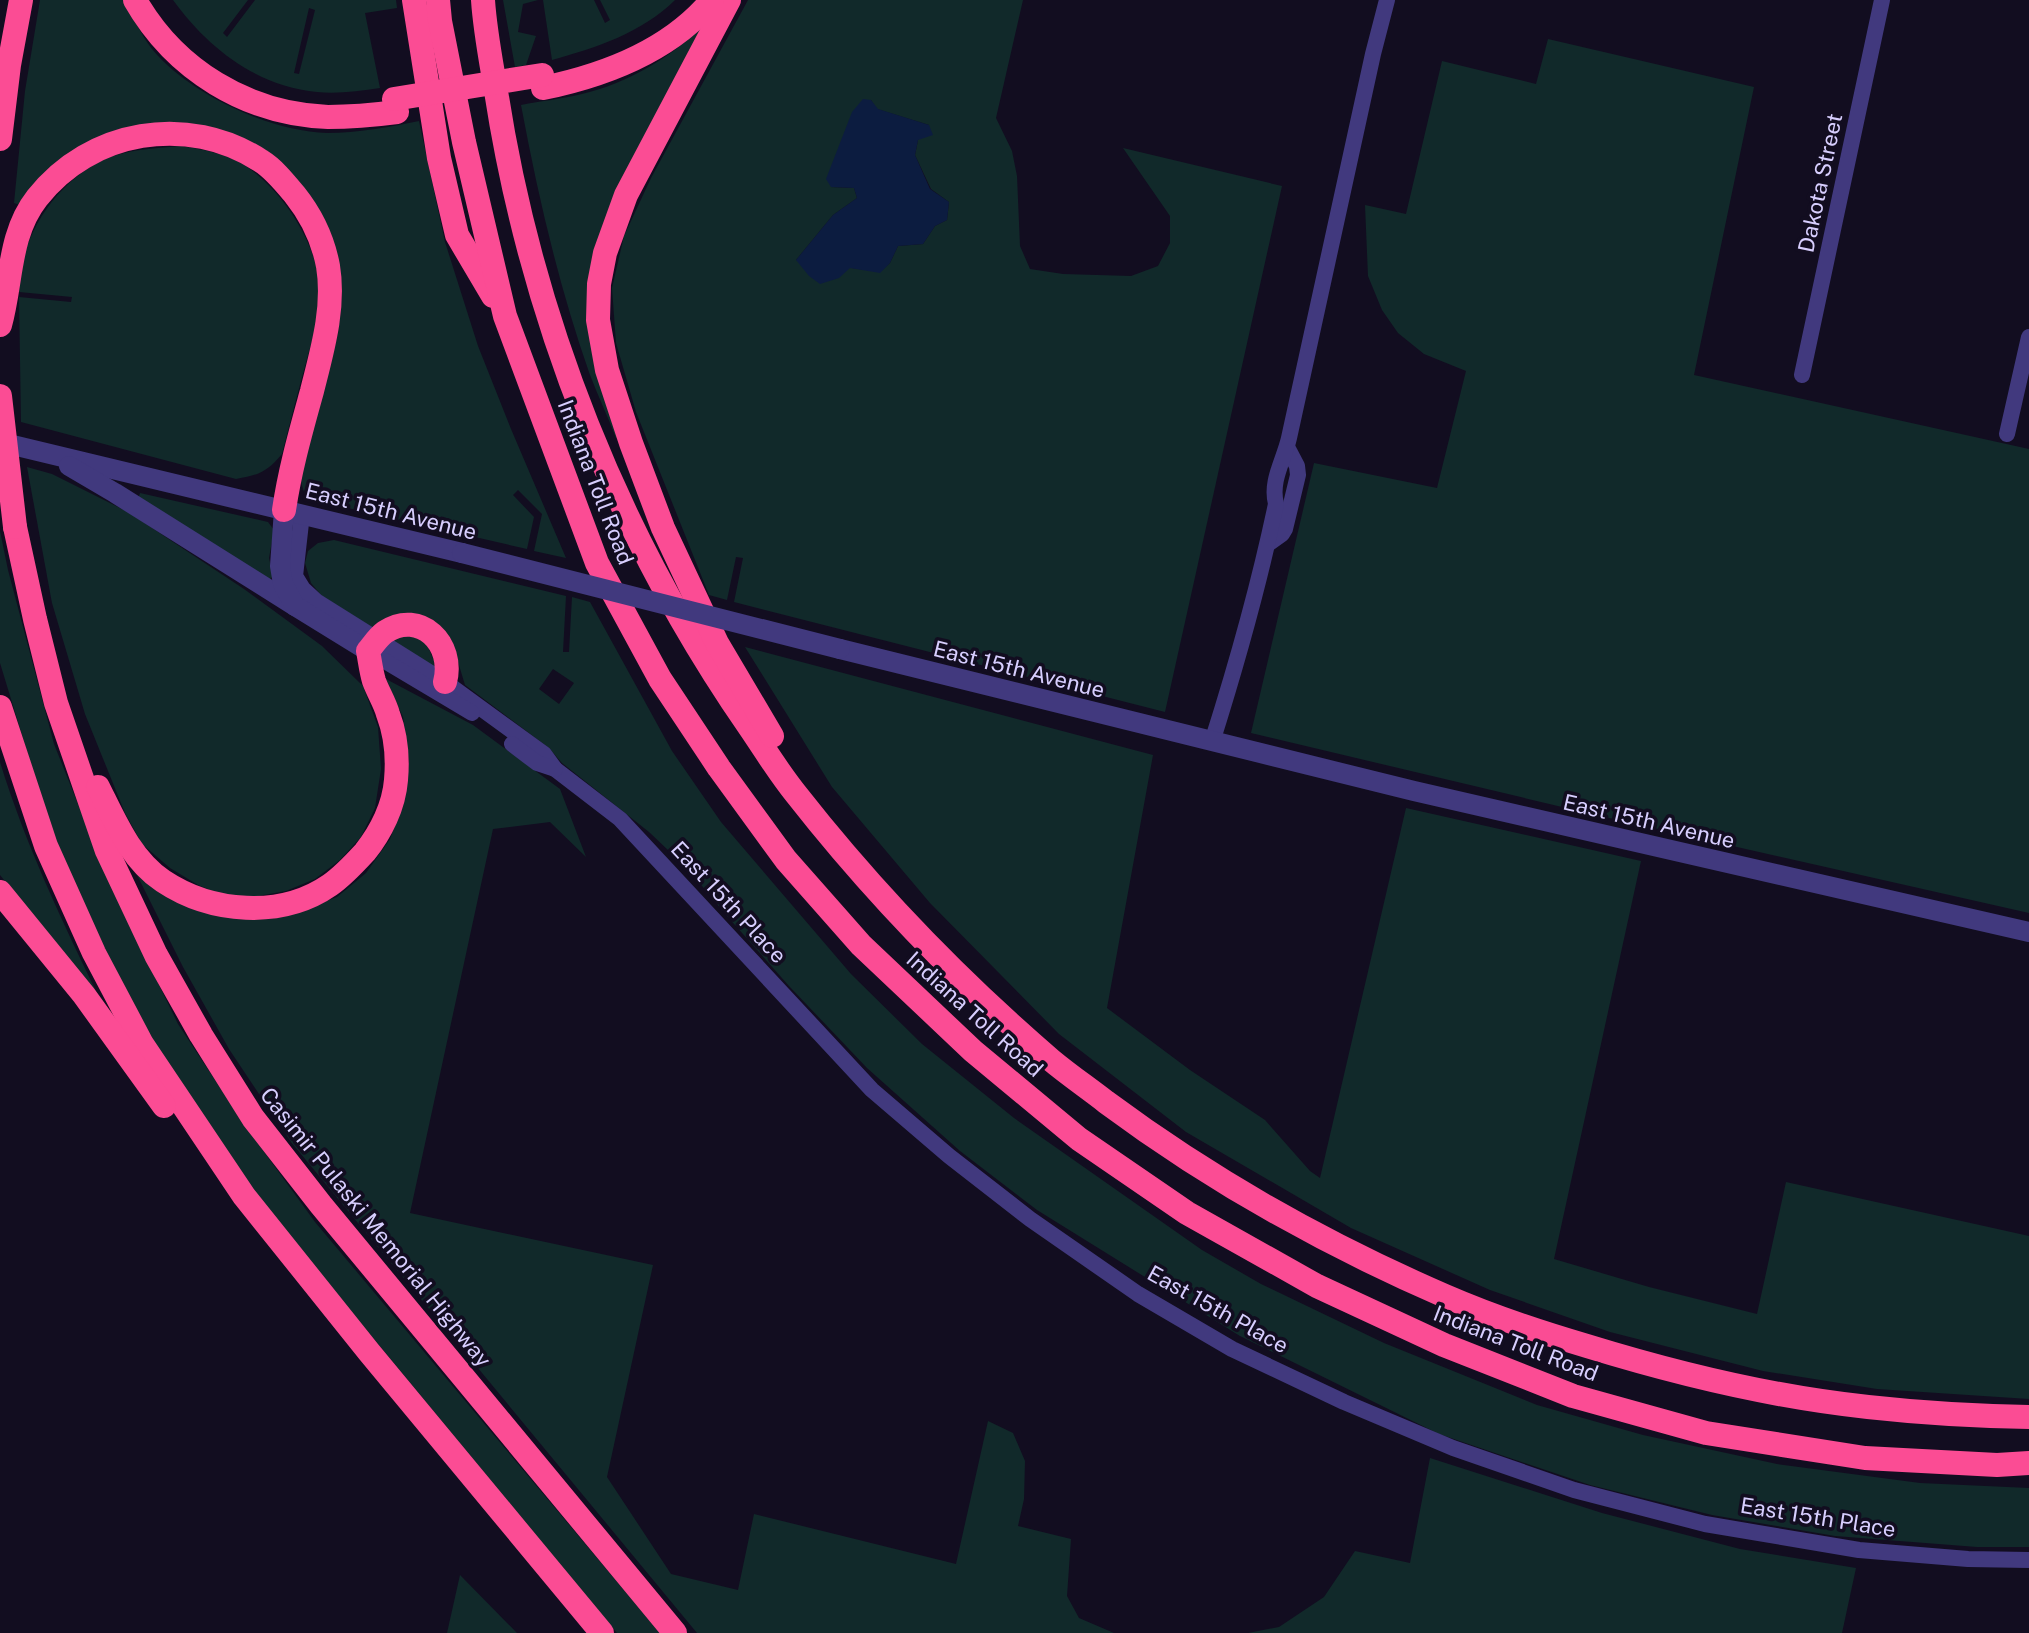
<svg xmlns="http://www.w3.org/2000/svg" width="2029" height="1633" viewBox="0 0 2029 1633" font-family="'Public Sans',sans-serif">
<rect width="100%" height="100%" fill="#120d20"/>
<g fill="#11292a" fill-rule="evenodd">
<path d="M40,0h85c8,16 16,35 27,49 37,45 117,82 175,84 31,0 62,-6 92,-12l26,121 33,104 33,83 55,129 -32,-7 8,-37 -24,-24 -5,5 21,22 -7,32 -214,-49 -9,-8 -4,-13 38,-145 4,-42 -8,-46 -39,-67 -138,-55 -137,81 -6,-2 11,-112z"/>
<path d="M173,0h75l-25,33 4,4 28,-37h141l1,8 -32,5 15,75c-21,3 -42,6 -63,4 -60,-5 -110,-45 -144,-92zM309,8l6,2 -16,64 -5,-1z"/>
<path d="M503,0h35l-15,4 -5,28 18,4 -10,29 -11,2z"/>
<path d="M543,0h51l11,23 5,-3 -10,-20h75c-33,33 -80,48 -123,60z"/>
<path d="M748,0h275l-27,118 16,33 5,25 3,70 10,23 33,5 68,2 27,-10 12,-23v-27l-47,-68 159,38 -117,526 -431,-110 9,-44 -7,-1 -9,43 -18,-5 -73,-183 -20,-69 -4,-55 12,-52 27,-58zM871,100l6,9 52,16 -11,15 -3,15 16,34 18,13 -2,18 -12,6 -12,18 -25,2 -8,17 -10,9 -84,-12 37,-45 24,-17 -3,-10 -23,-1z"/>
<path d="M704,25l-108,232 24,179 -4,2c-8,-21 -18,-42 -26,-63 -31,-88 -52,-179 -69,-270 20,-4 41,-6 61,-11 46,-11 88,-36 122,-69z"/>
<path d="M1548,39l206,48 -60,288 335,74v464l-433,-98 -345,-82 63,-270 123,25 29,-117 -42,-17 -26,-21 -16,-23 -14,-34 -3,-71 41,9 36,-153 94,23z"/>
<path d="M181,146c24,4 49,8 69,23 35,26 66,74 70,118 2,24 -7,49 -13,72 -9,32 -17,64 -25,95 -15,18 -23,21 -46,25l-215,-57 -2,-125 52,5 1,-5 -53,-5c-1,-56 41,-117 94,-136 22,-7 45,-8 68,-10z"/>
<path d="M27,467l25,7 76,38 116,77 78,57 41,40 15,41 3,42 -6,39 -14,29 -21,23 -25,19 -29,12 -34,6 -32,-3 -22,-9 -28,-17 -28,-24 -17,-31 -40,-99 -33,-111z"/>
<path d="M140,493l128,29 6,8 -5,28 4,18 -5,5 -130,-82z"/>
<path d="M0,531l8,39 46,174 56,140 68,140 68,103 69,95 345,411h-43l-381,-461 -94,-150 -47,-84 -48,-121 -47,-154z"/>
<path d="M334,540l232,56 -3,56h6l3,-55 18,5 82,149 49,71 130,152 71,70 92,74 188,132 59,34 123,59 153,62 106,30 134,29 143,19 109,5v59h-52l-142,-11 -123,-21 -122,-30 -151,-51 -199,-98 -203,-126 -77,-59 -93,-83 -78,-82 -62,-70 -39,-47 -39,-37 -87,-69 -13,-15 -84,-63 -10,-33 -8,-16 -73,-7 -53,-34 -10,-12 -6,-20 3,-12 10,-8zM553,669l21,14 -15,21 -20,-15z"/>
<path d="M404,634l21,6 13,30 -46,-30z"/>
<path d="M745,647l408,108 -46,253 83,62 75,50 45,51 10,7 86,-370 235,53 -87,398 95,28 108,27 29,-132 243,54v163l-152,-10 -114,-18 -153,-39 -120,-42 -139,-62 -165,-96 -127,-98 -129,-131 -98,-116z"/>
<path d="M386,679l87,46 87,64 26,68 -36,-35 -57,7 -83,384 243,52 -46,212 64,97 67,16 16,-76 202,50 32,-143 25,12 12,28 -1,38 -6,27 53,13 -4,57 12,22 35,15h-417l-406,-491 -62,-93 -46,-82 -48,-96 39,29 124,11 39,-14 29,-24 24,-34 13,-35 6,-41 -6,-46z"/>
<path d="M0,762c25,81 61,157 98,233l-98,-120z"/>
<path d="M1430,1458l172,55 138,36 116,19 -14,65h-594l31,-6 45,-30 31,-46 55,12z"/>
<path d="M460,1575l57,58h-70z"/>
</g>
<path fill="#0c1c40" d="M863,99l8,1 7,9 51,16 4,10 -15,5 -3,15 15,34 19,13 -2,18 -12,6 -12,18 -25,2 -8,17 -10,10 -30,-5 -11,10 -19,6 -11,-8 -13,-16 37,-45 24,-17 -3,-10 -23,-1 -5,-8 26,-67z"/>
<g fill="none" stroke-linecap="round" stroke-linejoin="round">
<g stroke="#41397e" stroke-width="16">
<path d="M1802,375l80,-375"/>
<path d="M2007,434l22,-97"/>
<path d="M302,514l-7,62 8,13 13,12 129,81 99,72 11,15 65,50 252,271 77,66 81,63 108,75 94,55 112,53 109,46 121,42 131,34 154,26 109,9 61,1"/>
<path d="M1268,544l14,-10 3,-5 13,-54 -1,-9 -10,-19"/>
<path d="M368,651l104,62"/>
<path d="M1212,742c25,-79 47,-157 64,-238 -6,-23 8,-44 13,-66l84,-384 14,-54"/>
<path d="M512,744l25,19 18,6"/>
</g>
<g stroke="#41397e" stroke-width="20">
<path d="M0,442l462,111"/>
<path d="M69,466l46,27 180,113"/>
<path d="M284,510l-4,56 3,18 12,22 73,45"/>
<path d="M840,649l574,142 615,141"/>
</g>
<g stroke="#fb4c94" stroke-width="24">
<path d="M135,0c40,70 112,114 193,117 23,0 46,-2 69,-5"/>
<path d="M414,0l25,158 18,77 36,61"/>
<path d="M438,0l2,21 24,121 41,174 92,247 63,116 59,89 67,92 75,85 112,106 106,88 108,74 130,73 127,59 129,51 133,37 159,25 132,7 32,-2"/>
<path d="M483,0c2,31 8,61 13,91 35,228 123,448 254,637 15,22 29,45 46,66 76,97 162,186 255,266 18,15 37,28 55,42 105,78 219,142 339,194 46,20 94,36 142,50 91,28 186,51 281,61 54,6 107,9 161,10"/>
<path d="M729,0l-103,195 -21,58 -6,31 -1,36 9,50 24,73 32,85 54,115 55,93"/>
<path d="M543,88c63,-13 127,-37 169,-88"/>
<path d="M0,139l9,-74 12,-65"/>
<path d="M0,325c12,-43 8,-90 37,-127 53,-68 151,-85 224,-37 13,8 24,22 34,34 16,20 28,45 33,71 7,42 -6,85 -16,125 -11,40 -22,78 -28,119"/>
<path d="M15,527l20,92 21,84 51,148 49,104 45,80 52,83 68,87 354,428"/>
<path d="M0,707l46,139 48,107 48,91 102,152 125,156 233,281"/>
<path d="M98,787c17,34 33,73 65,94 48,32 118,38 167,4 13,-9 24,-21 35,-33 16,-20 29,-46 31,-72 2,-22 0,-45 -8,-66 -3,-11 -10,-22 -14,-33 -3,-10 -4,-20 -6,-30 5,-6 10,-14 17,-19 35,-23 70,12 60,50"/>
<path d="M0,892l84,103 80,111"/>
</g>
<path stroke="#41397e" stroke-width="20" d="M462,553l378,96"/>
<g stroke="#fb4c94" stroke-width="24">
<path d="M394,99l148,-24"/>
<path d="M0,396l15,131"/>
</g>
</g>
<g text-anchor="middle" dominant-baseline="central" stroke-width="7" stroke-linejoin="round" paint-order="stroke">
<g font-size="22" fill="#d7cefe" stroke="#120d20">
<text transform="translate(1820 183) rotate(-78)">Dakota Street</text>
<text transform="translate(596 482) rotate(69)">Indiana Toll Road</text>
<text transform="translate(391 511) rotate(14)">East 15th Avenue</text>
<text transform="translate(1019 669) rotate(14)">East 15th Avenue</text>
<text transform="translate(1649 821) rotate(13)">East 15th Avenue</text>
<text transform="translate(729 902) rotate(47)">East 15th Place</text>
<text transform="translate(975 1014) rotate(42)">Indiana Toll Road</text>
<text transform="translate(376 1227) rotate(51)">Casimir Pulaski Memorial Highway</text>
<text transform="translate(1218 1309) rotate(29)">East 15th Place</text>
<text transform="translate(1516 1343) rotate(21)">Indiana Toll Road</text>
<text transform="translate(1818 1517) rotate(9)">East 15th Place</text>
</g>
</g>
</svg>
